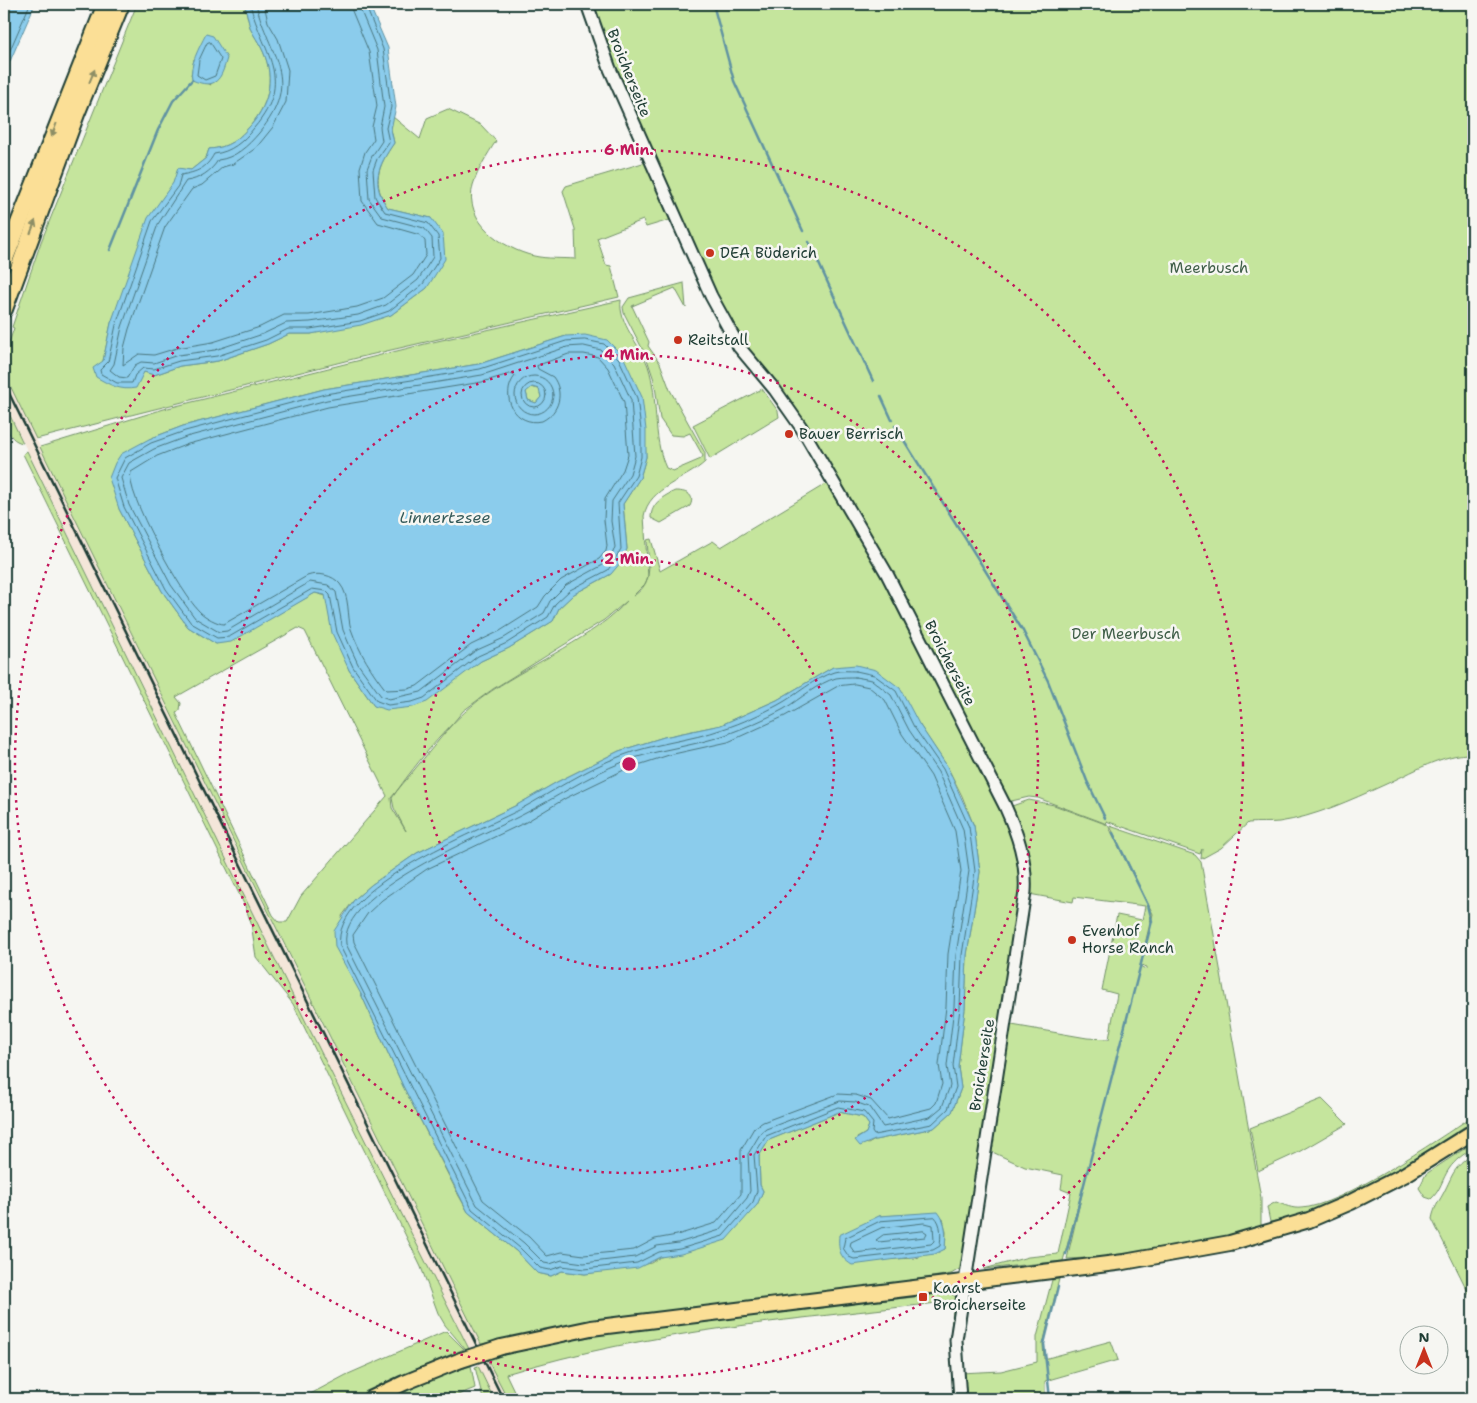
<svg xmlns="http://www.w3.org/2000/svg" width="1477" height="1403" viewBox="0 0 1477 1403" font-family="'Shantell Sans',sans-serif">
<rect width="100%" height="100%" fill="#f6f6f2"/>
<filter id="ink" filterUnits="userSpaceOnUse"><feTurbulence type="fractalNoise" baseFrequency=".02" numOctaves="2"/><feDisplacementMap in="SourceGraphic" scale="10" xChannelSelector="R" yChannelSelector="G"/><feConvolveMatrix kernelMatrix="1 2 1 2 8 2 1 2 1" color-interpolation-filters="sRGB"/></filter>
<g filter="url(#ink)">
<path fill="#f4e6d9" d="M4,373l276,564 228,462h-14l-203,-407 -287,-589z"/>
<g fill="#c5e59d" stroke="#729168" fill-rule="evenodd">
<path d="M137,4h107c3,8 4,18 7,26 3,6 7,11 10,17 14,27 10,54 -10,78 -12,14 -23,23 -42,24l-3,9 -15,12 -13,-1 -4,14 -8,12 -55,128 -8,38 36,17 5,-6 10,3 26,-9 38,-5 50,-17 21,-10h22l80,-19 36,-27 4,-70 -43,-10c-17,-25 -10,-42 6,-65l-3,-14 2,-12 27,22 7,-21 21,-9 33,16 15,16c-9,14 -18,28 -23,44 -10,36 30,64 61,71 13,3 28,2 42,3l-1,-30 -12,-38 3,-5 80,-24 27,57 -27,8 -3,-7 -46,18 9,27 5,1 8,31 -258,60 -325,82 -32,-66v-16l10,-29 -2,-1 29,-85zM194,59l17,26 -20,-10z"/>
<path d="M590,4h883v750c-30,-1 -62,19 -89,31 -33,15 -70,32 -105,37 -10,1 -21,0 -31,1l-27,25 -20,11 1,-10 -2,5 -94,-33 1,3 -69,-26 -9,-1 -22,5 -222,-404 1,-3 -23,-30c-27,-6 -138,-268 -154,-307 -7,-18 -12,-36 -19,-54z"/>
<path d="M684,283l2,25 -11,-20 -43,18 17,36 -1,4 12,17 10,27 35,63v9c-19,18 -56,25 -61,54l4,61 -3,7 -12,12c22,-13 15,-35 14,-56l4,-1 9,32 53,-30 8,6 108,-65 56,95 125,248 12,51 -59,391 -12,7 -102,16 -259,32 -109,22 -441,-897 124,-38 269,-67 188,-42c-3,24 19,44 27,66 11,33 4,71 18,102l7,3 28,-12 2,-3 -13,-23 -7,3 -12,-1 -11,-16 -6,-39 -8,-24 -22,-43 -1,-6 6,-9zM566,336l76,61 4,60 -6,21 -17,26 4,45 -16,25 -37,20 -15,14 -6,13 -44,27 -28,13 -21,14 -86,31 -25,-36 -23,-74 -11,-3 -62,35 -37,16 -28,-17 -26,-36 -43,-82 30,-70 34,-13 141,-37 155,-25zM627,601c-31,35 -94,62 -134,89 -38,25 -75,70 -101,108l2,10 12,23 -14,-23 -1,-10 72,-87 30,-22 111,-69zM298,628l7,3 82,165 -86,100 -14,26h-8l-6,-7 -97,-202 4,-3 1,-7 -5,-6zM833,667l86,57 28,42 15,30 12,30 6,46 -13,83 -2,54 -7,58 3,21 -9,24 -18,16 -59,12 -7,4 -11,-6 9,-5 3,-8 -6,-8 -24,-5 -70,28 -10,16 1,29 3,6 -6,14 -11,11 -45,31 -41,10 -9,6 -66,11 -23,-3 -11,5 -14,-3 -21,-22 -48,-39 -9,-16 -56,-110 -41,-90 -20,-80 12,-16 17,-15 46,-32 100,-48 40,-23 62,-31 45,-14 57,-12 56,-25zM901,1215l42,4 3,13 -1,17 -29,9 -22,1 -15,-43z"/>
<path d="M531,387l8,2 2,8 -5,6 -8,-3 -2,-8z"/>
<path d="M762,389l16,22 1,6 -69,42 -17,-34z"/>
<path d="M4,403l19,40c-18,-3 -19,-25 -19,-40z"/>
<path d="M27,451l264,541 181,363 -1,1 -26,-31 -7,-12 -17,-46 -128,-263 -37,-47 -5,-34 -6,-17 -222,-452z"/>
<path d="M675,491c10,0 21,3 15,15l-29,17 -10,-5c0,-14 12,-22 24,-27z"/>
<path d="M1029,800l25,5 54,20 44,89 -12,52 7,4v-3l-6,-2 12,-51 -43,-88 85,29 6,7 60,336v28c-61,24 -129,30 -194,33l20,-87 -24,89 -79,8 44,-12 30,-3 13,-61 -10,-4 2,-14 -38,-8 -37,-17 18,-126 81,14 22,1 8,-45 -15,-4 15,-75 25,5 3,-14 -71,-9 -1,5 -44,-8 -18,-86 1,-2z"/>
<path d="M1322,1099l25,25 -50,29 -39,18 -8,-43z"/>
<path d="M1473,1116v5c-62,40 -129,89 -203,101l-3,-15 9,-5c8,3 17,7 25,6 39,-1 137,-69 172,-92z"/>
<path d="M1473,1143v5c-9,6 -18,12 -24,21 -7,10 -8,21 -18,30l-6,-2 -6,-9 7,-14z"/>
<path d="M1473,1154v148l-41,-83c2,-11 6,-16 11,-25 11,-21 9,-25 30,-40z"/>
<path d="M1059,1279l-16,65 1,15 67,-18 7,19 -73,21v18h-82l-3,-26 41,-2 36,-9v-25l15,-57z"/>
<path d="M950,1293l8,5 -4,40h-4l4,-37c-151,18 -302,28 -448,73l12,25h-10l-21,-40c151,-39 309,-48 463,-66z"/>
<path d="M446,1331l18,18 -64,27 -45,23h-54l45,-24z"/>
<path d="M471,1366l4,22 -27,11h-61l52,-23z"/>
<path d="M478,1366l16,33h-11l-8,-32z"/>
</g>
<g fill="#8bccec" stroke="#6093a2" fill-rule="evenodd">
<path d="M4,4h31l-31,71z"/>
<path d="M244,4h125l19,44 8,59 -5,22 3,14c-16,23 -24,40 -6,65l43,10 12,16 2,25 -18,29 -36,27 -30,10 -50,9h-22l-21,10 -50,17 -38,5 -26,9 -10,-3 -8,16c-16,3 -26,-3 -40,-11l-3,-9 10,-7 8,-38 37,-105 25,-35 5,-15 13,2 15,-12 3,-9c19,-1 30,-10 42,-24 20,-23 24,-51 10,-78 -3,-6 -7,-11 -10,-17 -3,-8 -4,-18 -7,-26z"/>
<path d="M206,34l7,2 14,22c-6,22 -11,32 -35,22 -3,-15 7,-32 14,-46z"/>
<path d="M585,335l22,5 16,16 19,41 4,33v27l-6,21 -17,26 4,45 -5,12 -11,13 -37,20 -15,14 -6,13 -44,27 -28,13 -54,41 -14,5 -26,3 -13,-4 -25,-36 -17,-37 -7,-38 -10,-2 -84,49 -15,2 -28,-17 -26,-36 -43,-82 -10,-31 6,-15 6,-9 28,-15 34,-13 141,-37 155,-25 87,-28zM532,387l7,2 2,8 -5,6 -8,-3 -2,-8z"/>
<path d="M856,665l20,5 24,18 19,36 28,42 27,60 6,46 -13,83 -2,54 -7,58 3,21 -9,24 -18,16 -59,12 -15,6 -5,-6 11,-7 3,-8 -6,-8 -24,-5 -70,28 -10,16 1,29 3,6 -6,14 -31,35 -45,14 -21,3 -22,11 -53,6 -23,-3 -11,5 -14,-3 -21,-22 -48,-39 -65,-126 -41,-90 -27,-49 -1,-16 20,-31 17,-15 46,-32 100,-48 40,-23 62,-31 45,-14 57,-12 56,-25 56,-33z"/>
<path d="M938,1212c9,11 8,23 7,37l-10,5 -83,11c-13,-8 -14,-16 -13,-30l40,-19z"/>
</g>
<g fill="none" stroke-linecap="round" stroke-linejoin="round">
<g stroke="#4a767e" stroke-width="1">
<path d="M250,4c12,49 46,75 4,124 -11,14 -23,24 -40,26 -8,15 -17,18 -33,21l-3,11 -26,35 -36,104 -8,37 -8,8 1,4 16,9h15l3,-8 8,-7 11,1 25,-8 38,-5 49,-16 22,-11h22l50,-8 29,-10 34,-27 17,-26 -2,-22 -10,-13 -43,-11 -10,-15 -2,-27 4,-11 12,-17 -3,-14 5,-21 -8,-58 -18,-45"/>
<path d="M256,4c13,52 47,76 3,129 -11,13 -24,25 -41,27 -6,11 -20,20 -32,21l-28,43 -36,103 -8,37 -4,6 9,7 8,1 8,-13 6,-3 13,1 24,-8 37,-5 48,-16 23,-11 24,-1 48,-7 28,-10 32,-25 15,-23 -1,-19 -8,-10 -42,-11 -13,-18 -2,-30 5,-13 10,-15 -2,-14 4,-20 -7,-57 -19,-46"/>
<path d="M264,4l4,18 10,17 10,31 -2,32 -13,25 -17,21 -23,16 -10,3 -21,18 -10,4 -27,38 -36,102 -5,19 -1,17 16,-11 15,1 23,-7 36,-6 47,-15 24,-12h25l48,-8 26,-9 30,-23 13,-20 -1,-14 -5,-6 -42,-12 -16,-22 -2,-33 5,-16 9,-13 -2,-12 5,-21 -8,-54 -17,-41 -1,-7"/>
<path d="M210,42l11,17 -6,17 -10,4 -8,-5 2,-15 8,-17z"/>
<path d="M4,64l26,-60"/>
<path d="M585,340l19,4 15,15 18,39 4,32v27l-5,19 -18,27 3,46 -13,21 -38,20 -15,14 -7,13 -41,26 -29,13 -54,42 -12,4 -24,3 -11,-4 -24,-34 -16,-35 -7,-37 -4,-4 -14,-2 -83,48 -12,1 -26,-15 -25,-34 -42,-82 -9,-29 10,-20 26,-15 34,-12 140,-37 155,-25 86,-28z"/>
<path d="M584,346l17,4 13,13 17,37 4,56 -5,18 -18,27 -1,20 4,26 -3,8 -9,10 -37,20 -16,16 -6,12 -40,25 -29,13 -54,41 -32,7 -8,-3 -23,-32 -6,-13 -9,-21 -7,-38 -8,-7 -18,-3 -83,49 -8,1 -24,-14 -24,-33 -42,-80 -8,-27 8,-15 25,-14 32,-12 141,-37 155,-25 85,-28z"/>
<path d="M569,354h15l14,3 10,11 16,34 4,53 -5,15 -18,29 -1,21 3,26 -1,5 -7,8 -38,21 -16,16 -7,11 -38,24 -29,14 -54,41 -9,3 -22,1c-14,-18 -27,-38 -35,-61 -4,-13 -1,-33 -11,-45 -7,-9 -22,-12 -33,-8l-83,48c-6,0 -19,-7 -24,-12 -17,-15 -76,-121 -69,-140l26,-16 31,-12 140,-37 154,-25 31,-9 2,3c-16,20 0,51 27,45 18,-9 22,-29 11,-44l-15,-8 -1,-3z"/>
<circle cx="534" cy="395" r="19"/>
<circle cx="534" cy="395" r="12"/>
<path d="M856,671l18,4 22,16 18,36 29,42 26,58 6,44 -13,84 -2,53 -7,58 3,21 -8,22 -16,15 -58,11 -2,-3 1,-9 -9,-11 -26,-5 -72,29 -12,19 3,36 -4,11 -30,34 -43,13 -21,3 -22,11 -52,6 -23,-3 -12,4 -10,-2 -20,-20 -48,-39 -132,-263c-9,-60 138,-114 181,-137 33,-18 65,-40 100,-53 33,-13 69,-15 102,-27 19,-6 38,-15 55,-24 19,-10 36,-27 56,-33 6,-2 15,-1 22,-1z"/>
<path d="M855,677l17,3 19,15 18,35 29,42 25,57 6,42 -13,84 -2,52 -7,59 3,20 -8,21 -12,10 -47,10 -14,-20 -14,-5 -15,-1 -74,28 -6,5 -12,20 2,37 -3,7 -27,32 -42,13 -21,3 -22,11 -51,6 -22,-3 -12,4 -6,-1 -20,-20 -47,-38 -131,-261c-8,-52 138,-109 176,-129 34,-17 65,-39 101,-53 33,-13 69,-15 102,-27 19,-7 41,-16 59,-26 16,-10 34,-26 52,-31 6,-1 13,-1 19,-1z"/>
<path d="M855,684l14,3 16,13 17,34 29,42 24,55 6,40 -13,83 -2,53 -7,58 3,19 -6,19 -5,5 -43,11 -17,-19 -15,-5 -18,-1 -75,28 -9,6 -13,22v44l-25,29 -39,12 -22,4 -21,11 -50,5 -22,-3 -15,4 -18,-19 -46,-37 -129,-258 -1,-7 15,-22 14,-13 45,-31 99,-47 40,-24 60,-29 43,-14 59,-13 57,-26 53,-30z"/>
<path d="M935,1217c7,7 6,19 5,29l-7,4 -79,9 -5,-2 -6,-9 2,-10 35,-17z"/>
<path d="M925,1223l8,2 1,16 -3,3 -76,9 -5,-7 1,-4 30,-14z"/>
<path d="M924,1231l3,2 -2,4 -46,5 -3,-2 7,-5z"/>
</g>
<g stroke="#6093a2" stroke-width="2.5">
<path d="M713,4l21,77 69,150"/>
<path d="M809,242l64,139"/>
<path d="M110,250l48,-120 15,-29 19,-21"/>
<path d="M881,396l11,24"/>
<path d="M895,426l128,205 25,50 39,100 18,37"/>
<path d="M1066,1254l86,-333 -4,-16 -35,-72"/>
<path d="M1050,1399l-6,-55 14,-57"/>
</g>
<g stroke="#1f3d34" stroke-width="15">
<path id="minor" d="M587,4l23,65 101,227 28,51 36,43 26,37 86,147 118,232c13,29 22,55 20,86l-69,448 4,59"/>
</g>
<g stroke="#1f3d34" stroke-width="18">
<g id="major">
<path d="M501,1347l90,-19 533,-66 106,-19 79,-23 42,-18 53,-27 69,-43"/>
<path d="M370,1399l34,-16 57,-23"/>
</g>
</g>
<g stroke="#1f3d34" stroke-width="20">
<g id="highway">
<path d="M4,261l102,-257"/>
<path d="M4,309l72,-195 45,-110"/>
</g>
</g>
<use href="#minor" stroke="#f6f6f2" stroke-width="11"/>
<use href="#major" stroke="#fbdf96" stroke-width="14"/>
<use href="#highway" stroke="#fbdf96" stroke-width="16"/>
<path stroke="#1f3d34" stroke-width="2.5" d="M4,383l499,1016"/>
<g stroke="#1f3d34" stroke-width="18" stroke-linecap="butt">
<path id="major-bridge" d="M461,1360l40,-13"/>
</g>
<use href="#major-bridge" stroke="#fbdf96" stroke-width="14"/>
</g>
<defs><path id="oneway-solid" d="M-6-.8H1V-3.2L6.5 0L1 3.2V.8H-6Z" transform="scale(1.25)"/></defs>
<g fill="#8d8e65">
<use href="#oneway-solid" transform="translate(92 76) rotate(-68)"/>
<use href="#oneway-solid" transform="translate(54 130) rotate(111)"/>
<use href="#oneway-solid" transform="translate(33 227) rotate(-69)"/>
</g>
</g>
<g fill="none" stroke="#c2185b" stroke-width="2.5" stroke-dasharray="2.5 5">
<circle cx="629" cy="764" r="205"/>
<circle cx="629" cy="764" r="409"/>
<circle cx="629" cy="764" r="614"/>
</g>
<g fill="#c8321e" stroke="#f6f6f2" stroke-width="2">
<circle cx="710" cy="253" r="5"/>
<circle cx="678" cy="340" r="5"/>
<circle cx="789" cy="434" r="5"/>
<circle cx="1072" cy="940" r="5"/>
<rect x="918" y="1292" width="10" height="10" rx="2.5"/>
</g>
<g text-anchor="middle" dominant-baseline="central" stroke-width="5" stroke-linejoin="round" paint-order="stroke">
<g font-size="15" fill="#1f3d34" stroke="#f6f6f2">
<text transform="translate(629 73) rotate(68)">Broicherseite</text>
<text transform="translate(950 663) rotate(63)">Broicherseite</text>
<text transform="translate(982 1065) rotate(-81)">Broicherseite</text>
</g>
<g font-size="15" fill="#1f3d34" stroke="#f6f6f2" text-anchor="start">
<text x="720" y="253">DEA Büderich</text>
<text x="688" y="340">Reitstall</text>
<text x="799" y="434">Bauer Berrisch</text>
<text x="1082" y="931">Evenhof<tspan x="1082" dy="17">Horse Ranch</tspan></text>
<text x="933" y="1288">Kaarst<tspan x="933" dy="17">Broicherseite</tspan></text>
</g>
<g font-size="15" fill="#405f49" stroke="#f6f6f2">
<text x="1209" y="268">Meerbusch</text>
<text x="1126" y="634">Der Meerbusch</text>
</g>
<g font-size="16" font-style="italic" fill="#355a59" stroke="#f6f6f2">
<text x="445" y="517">Linnertzsee</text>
</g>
</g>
<circle cx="629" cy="764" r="8" fill="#c2185b" stroke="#f6f6f2" stroke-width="2.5"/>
<g font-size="15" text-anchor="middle" font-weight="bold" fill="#c2185b" stroke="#f6f6f2" stroke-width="5" stroke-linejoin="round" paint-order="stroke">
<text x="629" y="155">6 Min.</text>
<text x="629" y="360">4 Min.</text>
<text x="629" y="564">2 Min.</text>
</g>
<rect width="1477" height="1403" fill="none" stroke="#f6f6f2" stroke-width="20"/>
<rect x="10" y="10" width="1457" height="1383" fill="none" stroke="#1f3d34" stroke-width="2" filter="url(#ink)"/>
<g transform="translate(1424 1350)"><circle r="24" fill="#f6f6f2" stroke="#a0aca6"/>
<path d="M0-4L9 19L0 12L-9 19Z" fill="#c8321e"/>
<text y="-8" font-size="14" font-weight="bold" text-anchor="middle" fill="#1f3d34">N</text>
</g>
</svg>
